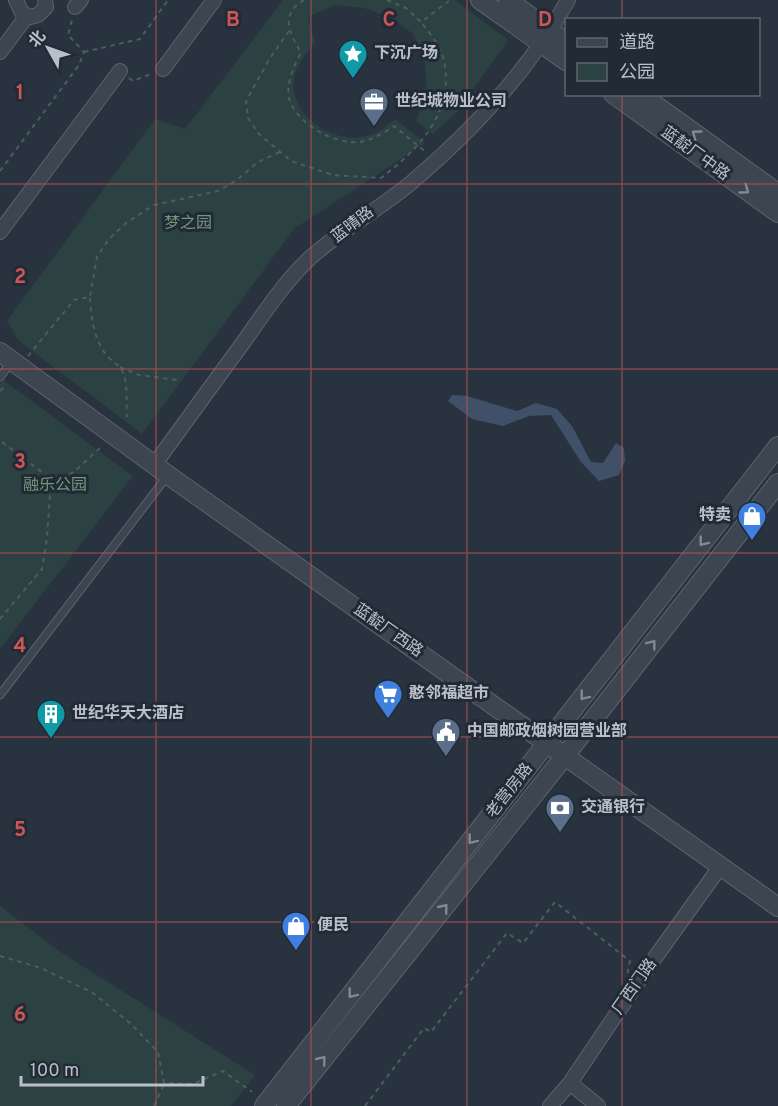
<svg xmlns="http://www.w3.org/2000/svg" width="778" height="1106" viewBox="0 0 778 1106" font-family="Overpass,'Noto Sans SC',sans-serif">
<rect width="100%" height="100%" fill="#293340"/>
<g fill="#2c4142">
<path d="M283,0h172l53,40 -51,72 -24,22 -17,-13 11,-31 -3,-34 -12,-23 -22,-16 -26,-9 -30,-3 -26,12 7,26c-12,13 -25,31 -21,50 7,31 44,50 73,43 10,-2 20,-10 28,-17l30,24 -131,86 -152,205 -124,-94 -11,-19 148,-202 30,10z"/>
<path d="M3,380l130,96 -133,173v-265z"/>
<path d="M0,906l62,47 193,122 -24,31h-231z"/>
</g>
<path fill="#405068" d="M452,395l15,1 50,15 19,-8 21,6 15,17 19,36 12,1 13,-20 8,5 1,13 -6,14 -20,6 -18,-19 -30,-47 -22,1 -26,10 -31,-7 -24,-18z"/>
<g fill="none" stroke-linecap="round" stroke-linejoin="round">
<g stroke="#5b636e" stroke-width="9">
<g id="service">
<path d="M0,377l12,-16"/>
<path d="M0,695l168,-220"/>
</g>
</g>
<g stroke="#5b636e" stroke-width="16">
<g id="minor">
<path d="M16,0l6,13 8,4 8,-2 8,-8 -1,-7"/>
<path d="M75,7l6,-7"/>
<path d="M0,52l27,-36"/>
<path d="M163,69l51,-69"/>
<path d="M0,232l120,-161"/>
<path d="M154,465c31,-42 61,-84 91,-125 20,-28 40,-59 65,-82 32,-29 70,-49 102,-76 60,-51 118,-113 156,-182"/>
<path d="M570,1083l28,23"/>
<path d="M550,1106l20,-23 74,-110 76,-106"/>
</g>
</g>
<g stroke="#5b636e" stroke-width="20">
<g id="tertiary">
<path d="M480,0l86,61"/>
<path d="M508,0l58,42"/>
<path d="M613,94l165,119"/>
<path d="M640,94l138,99"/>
<path d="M0,352l168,123 610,432"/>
<path d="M264,1106l514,-660"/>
<path d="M286,1106l278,-349 214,-274"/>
</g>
</g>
<g stroke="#4b5d60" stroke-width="2" stroke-dasharray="4.5 4.5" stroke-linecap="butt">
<path d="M304,0c-25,15 -14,33 -3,53 -7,12 -15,31 -12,45 7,26 46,47 71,44 12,-2 24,-9 34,-16l33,27"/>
<path d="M387,0l19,8 15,14 28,-21"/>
<path d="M289,31l-19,27 -24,43 2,17 11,16 32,27 42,14 48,3c38,-29 76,-68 62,-121 -4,-13 -14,-25 -22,-35"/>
<path d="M84,52l56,-13 28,-39"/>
<path d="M129,78l4,3 18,-7"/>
<path d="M0,171l79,-106 5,-13 -16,-17 4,-15"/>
<path d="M90,298c1,20 4,43 18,59 6,6 13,9 16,18 4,12 2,29 3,42"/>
<path d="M28,356l46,-56 16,-3 7,-40 12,-18 17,-16 28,-18 64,-14 19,-11 21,-18 22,-10"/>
<path d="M120,367l19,8 38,5"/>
<path d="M0,391l4,-4"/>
<path d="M2,442l49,37 5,1 18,-8 29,-27"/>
<path d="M0,619l42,-50 5,-30 4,-60"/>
<path d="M0,956l41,12 52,25 38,31 27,28 6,31 29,1 30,-13 29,21"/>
<path d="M154,1106l10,-22"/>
<path d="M365,1106l59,-78 7,4 76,-99 16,10 32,-41 75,59 -3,14"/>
</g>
<use href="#service" stroke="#3d4550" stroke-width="7"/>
<use href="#minor" stroke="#3d4550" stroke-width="14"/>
<use href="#tertiary" stroke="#3d4550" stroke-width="18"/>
</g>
<defs><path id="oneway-chevron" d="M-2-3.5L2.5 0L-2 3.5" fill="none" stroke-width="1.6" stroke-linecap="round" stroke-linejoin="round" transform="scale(1.5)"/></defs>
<g stroke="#828993">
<use href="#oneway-chevron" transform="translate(696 134) rotate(-144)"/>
<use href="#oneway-chevron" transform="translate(745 190) rotate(36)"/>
<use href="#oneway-chevron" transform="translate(703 542) rotate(128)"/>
<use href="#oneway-chevron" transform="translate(652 644) rotate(-52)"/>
<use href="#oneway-chevron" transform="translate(584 696) rotate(128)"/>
<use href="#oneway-chevron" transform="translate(472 840) rotate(128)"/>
<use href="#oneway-chevron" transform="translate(444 908) rotate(-51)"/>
<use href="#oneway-chevron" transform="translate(352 994) rotate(128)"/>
<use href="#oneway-chevron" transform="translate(322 1060) rotate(-51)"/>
</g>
<path fill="none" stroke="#ce5659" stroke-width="1.5" stroke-opacity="0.55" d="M156,0v1106M311,0v1106M467,0v1106M622,0v20M622,94v1012M0,184h778M0,369h778M0,553h778M0,737h778M0,922h778"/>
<defs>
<g id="sight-pin" transform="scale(1.5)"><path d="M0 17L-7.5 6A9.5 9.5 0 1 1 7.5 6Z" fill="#0f9aa8" stroke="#222a36"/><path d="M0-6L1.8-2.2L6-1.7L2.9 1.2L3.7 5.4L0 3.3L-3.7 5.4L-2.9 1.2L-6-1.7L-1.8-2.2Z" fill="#fff"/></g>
<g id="office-pin" transform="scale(1.5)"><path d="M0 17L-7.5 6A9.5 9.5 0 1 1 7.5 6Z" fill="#5c6f8a" stroke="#222a36"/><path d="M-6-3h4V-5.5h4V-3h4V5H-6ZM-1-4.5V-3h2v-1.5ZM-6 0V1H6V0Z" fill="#fff"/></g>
<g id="shop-pin" transform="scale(1.5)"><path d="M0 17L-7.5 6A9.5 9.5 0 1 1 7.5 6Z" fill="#3f7fe0" stroke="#222a36"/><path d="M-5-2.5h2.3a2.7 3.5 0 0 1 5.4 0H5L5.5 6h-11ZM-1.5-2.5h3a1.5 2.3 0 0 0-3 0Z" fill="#fff"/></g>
<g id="supermarket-pin" transform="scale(1.5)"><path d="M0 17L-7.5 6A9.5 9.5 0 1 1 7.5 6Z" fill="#3f7fe0" stroke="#222a36"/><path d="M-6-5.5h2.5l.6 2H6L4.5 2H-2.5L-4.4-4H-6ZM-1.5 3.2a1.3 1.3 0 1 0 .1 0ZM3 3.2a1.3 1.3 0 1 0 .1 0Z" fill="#fff"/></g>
<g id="building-pin" transform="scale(1.5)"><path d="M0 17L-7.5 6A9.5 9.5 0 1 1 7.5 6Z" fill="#0f9aa8" stroke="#222a36"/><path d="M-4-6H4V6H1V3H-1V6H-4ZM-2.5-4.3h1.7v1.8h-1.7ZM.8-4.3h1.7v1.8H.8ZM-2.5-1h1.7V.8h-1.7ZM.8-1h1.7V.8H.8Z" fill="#fff"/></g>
<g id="civic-pin" transform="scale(1.5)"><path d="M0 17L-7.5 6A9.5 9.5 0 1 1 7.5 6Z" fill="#5c6f8a" stroke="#222a36"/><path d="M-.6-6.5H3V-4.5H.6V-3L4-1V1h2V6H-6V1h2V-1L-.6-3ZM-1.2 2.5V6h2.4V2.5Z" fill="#fff"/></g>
<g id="bank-pin" transform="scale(1.5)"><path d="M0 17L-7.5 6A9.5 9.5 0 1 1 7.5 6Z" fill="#5c6f8a" stroke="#222a36"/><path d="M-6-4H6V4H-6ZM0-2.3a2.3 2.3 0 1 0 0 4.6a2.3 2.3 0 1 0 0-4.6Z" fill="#fff"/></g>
</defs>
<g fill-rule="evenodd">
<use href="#sight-pin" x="353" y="54"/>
<use href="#office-pin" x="374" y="102"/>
<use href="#shop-pin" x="752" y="516"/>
<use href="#supermarket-pin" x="388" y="694"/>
<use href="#building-pin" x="51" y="714"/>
<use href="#civic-pin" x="446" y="732"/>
<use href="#bank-pin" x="560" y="808"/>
<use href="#shop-pin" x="296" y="926"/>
</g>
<g text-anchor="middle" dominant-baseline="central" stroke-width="6" stroke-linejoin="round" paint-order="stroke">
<g font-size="16" font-weight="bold" fill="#bac0ca" stroke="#222a36" text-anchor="start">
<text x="374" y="54">下沉广场</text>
<text x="395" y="102">世纪城物业公司</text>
<text x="731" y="516" text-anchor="end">特卖</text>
<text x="409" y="694">憨邻福超市</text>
<text x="72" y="714">世纪华天大酒店</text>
<text x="467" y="732">中国邮政烟树园营业部</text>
<text x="581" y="808">交通银行</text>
<text x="317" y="926">便民</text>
</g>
<g font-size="16" fill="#bac0ca" stroke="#222a36">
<text transform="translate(695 154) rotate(36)">蓝靛厂中路</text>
<text transform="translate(353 225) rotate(-37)">蓝晴路</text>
<text transform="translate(388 631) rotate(35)">蓝靛厂西路</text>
<text transform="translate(510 791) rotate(-52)">老营房路</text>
<text transform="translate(635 987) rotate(-55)">厂西门路</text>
</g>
<g font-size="16" fill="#73997c" stroke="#222a36">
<text x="188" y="224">梦之园</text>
<text x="55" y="486">融乐公园</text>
</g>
</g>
<g font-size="20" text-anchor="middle" font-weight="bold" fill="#ce5659" stroke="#222a36" stroke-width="6" stroke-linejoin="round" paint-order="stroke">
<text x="233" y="26">B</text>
<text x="389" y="26">C</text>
<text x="545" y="26">D</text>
<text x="20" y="99">1</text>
<text x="20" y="283">2</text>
<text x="20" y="468">3</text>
<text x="20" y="652">4</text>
<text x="20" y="836">5</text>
<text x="20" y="1021">6</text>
</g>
<rect x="565" y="18" width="195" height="78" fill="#222a36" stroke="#5f6671" stroke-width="1.5"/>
<rect x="577" y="38" width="30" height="9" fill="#3d4550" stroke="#5f6671" stroke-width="1.5"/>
<text x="619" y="48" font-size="18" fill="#bac0ca">道路</text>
<rect x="577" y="63" width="30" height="18" fill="#2c4142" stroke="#5f6671" stroke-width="1.5"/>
<text x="619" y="78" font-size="18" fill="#bac0ca">公园</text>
<g transform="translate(48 48) rotate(310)" stroke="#222a36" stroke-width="4.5" paint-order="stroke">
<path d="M0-4.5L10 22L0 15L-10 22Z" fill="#bac0ca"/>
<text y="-9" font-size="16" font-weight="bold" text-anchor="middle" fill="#bac0ca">北</text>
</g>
<path d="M21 1076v9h182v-9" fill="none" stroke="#bac0ca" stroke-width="3"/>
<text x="30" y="1076" font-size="18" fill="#bac0ca" stroke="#222a36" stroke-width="4.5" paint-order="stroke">100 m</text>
</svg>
